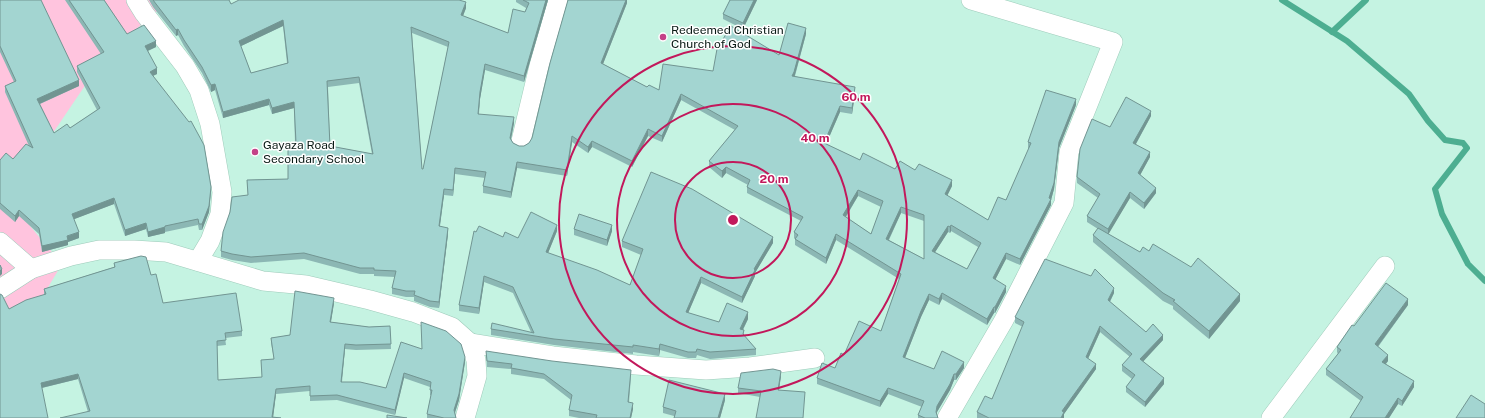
<svg xmlns="http://www.w3.org/2000/svg" width="1485" height="418" viewBox="0 0 1485 418" font-family="'Public Sans',sans-serif">
<rect width="100%" height="100%" fill="#c5f3e2"/>
<path fill="#ffc4de" d="M0,0h170l-65,56 -69,102 -6,68 32,38 -62,103z"/>
<g fill="none" stroke-linecap="round" stroke-linejoin="round">
<g stroke="#4dae91" stroke-width="6">
<path d="M1282,0l65,41 62,53 19,27 17,19 18,3 4,5 -32,41 7,25 26,50 17,17"/>
<path d="M1332,32l34,-32"/>
</g>
<g stroke="#9ecbba" stroke-width="20">
<g id="street">
<path d="M136,0l8,13 41,53 14,24 11,34 12,68 -2,22 -10,27 -12,20"/>
<path d="M521,141l18,-75 19,-66"/>
<path d="M0,242l31,27"/>
<path d="M0,289l31,-20 40,-13 28,-6h35l32,2 97,29 43,4 64,15 43,12 39,15 18,16 6,17 1,16 -12,42"/>
<path d="M470,343l83,13 83,9 70,5 44,-3 65,-9"/>
<path d="M947,418l57,-98 60,-117 5,-51 44,-110 -142,-42"/>
<path d="M1271,418l114,-152"/>
</g>
</g>
<use href="#street" stroke="#fff" stroke-width="19"/>
</g>
<g fill="#8cb7b4" fill-rule="evenodd">
<path d="M0,0l79,86 -39,18 14,29 16,-5 27,-18 -20,-38v-6l24,-12 -36,-54h39l23,34 29,13 -8,4 9,23 -4,2 58,116 -2,20 -7,18h-3l-1,-5 -33,7v1l-17,4 -2,-8 -21,7 -11,-32 -40,15 5,19 -11,4v3l-26,7 -3,-18 -20,-18 -4,6 -15,-13v-49l13,-1 16,-13 -24,-54v-6l9,-4 -14,-30z"/>
<path d="M149,0h80l2,4 235,4 -3,8 45,17 17,-21 1,-4 -10,-6v-2h32l-24,82 -39,-12 -5,29 -1,15 35,9 -3,16 2,4 6,3h5l5,-3 98,-143v3l-24,61 44,23 12,3 54,-19 66,-16 27,-21 -11,42 60,18 -3,20 -12,-2 -14,32 34,16 35,9 20,1 37,16 -5,10 41,24 18,-20 23,-51 -1,-1v-6l48,-37 -17,43 -5,41 -3,11v5l-31,60 -14,-6 -11,21 11,12 -11,21h-1l-7,12 -45,-26 -3,6 -10,-5 -8,17 -16,41 29,11 30,-1 -8,12h-2l-4,10 -13,22v3l1,3h-20v-3l4,-8 -34,-13 -8,13 -63,-23v-6l18,-10 9,-13 37,-24 18,-52 -63,-39 -10,24 -31,-19v-6l-1,-1v-6l7,-11 -54,-28v-6l1,-2 -22,-12 -4,5 -13,-11v-6l26,-31 -54,-30 -19,42 -14,-6 -16,31 -40,-20 -4,6 -16,-11 -5,34 -50,-8 -6,30 -28,-5v-7l2,-8 -30,-4 -2,22 -9,-1 -4,31 8,8 -9,74 -9,-1 -16,-6v-4h-8l-14,-3v-6l3,-11 -21,-1v-2h-14l-56,-15 -53,4 -19,-3 -11,-3v-6l27,-56 -1,-15 41,-1 7,-36 -1,-35 -22,6 -3,-9 -46,13 -8,-28 -4,2 -9,-19 -18,-27 -6,-11 -2,1 -23,-29zM283,26l4,37 -36,10 -10,-27zM412,33l36,14 -25,122h-1zM359,83l13,71 -42,-8 -2,-59zM858,196l23,11 -10,27 -25,-17zM901,213l23,8v38l-35,-19zM951,231l27,16 -11,22 -32,-17 13,-20 2,1z"/>
<path d="M730,0h27l-14,29 -20,-10v-5z"/>
<path d="M1151,116l-15,28 14,13 -10,18 16,18 -12,16 -14,-11 -22,36 32,18 100,49 -31,38 -36,-30v-3l-10,-5 -70,-59v-7l5,-6 -11,-7v-6l11,-18 -21,-15v-6l33,-50z"/>
<path d="M574,229l38,2 -5,15 -33,-11z"/>
<path d="M557,231l-9,22 82,32 11,-30 -19,-8v-6l151,2 -18,30v3l-13,27 -41,-20 -13,30 31,9 29,-3 -5,11 1,6 12,13v6l-46,4 -13,-4 -1,3h-8l-28,-8 -1,6 -26,-4v2l-79,-9 -63,-10v-6l40,3 -18,-39 -29,-11 -5,32 -20,-3v-6l44,-68 15,1z"/>
<path d="M114,263l37,12 12,28 79,28v5l-17,2 1,7 -9,1 1,34 44,-3 -1,-17 13,-1 -3,-16v-5l19,-3 44,-32 -3,19 38,5 21,-1 1,23 -35,1 -11,-1 -3,33 44,6 36,-39 43,13 -6,38 -4,13 1,5h-29v-4l4,-19h-1v-8l-26,-9 -9,37 -58,-15 -27,1v-10l-34,3 -3,23 -185,-5 -10,-33 -36,9 -33,-79 35,-14v-6l70,-22z"/>
<path d="M1114,293l-4,9 36,30 17,8 -20,21 21,23 -19,23 -19,-15v-5l6,-8 -10,-8v-6l8,-8 -30,-25 -12,27 8,10 -32,45v4h-87v-6l15,-13 31,-72 -8,-4v-6z"/>
<path d="M1408,305l-30,42 10,14 -2,3 28,23 -12,19 -4,-2 -9,14h-39l11,-17 -35,-26v-6l12,-15 -1,-2v-5l17,-21z"/>
<path d="M486,351l145,25 -2,27 4,6 -2,9h-52l-10,-2v-6l2,-10 -27,-21 -33,-5v-5l-24,-2z"/>
<path d="M781,376l-2,14 26,7h-45l-22,-4v-5z"/>
<path d="M725,400l-5,18h-46v-2l-11,-3v-6z"/>
</g>
<g fill="#729592">
<path d="M546,0h2l-24,82v-6z"/>
<path d="M626,0h1v3l-26,66v-6z"/>
<path d="M754,0h3l-14,29v-6z"/>
<path d="M466,2v6l-5,13v-6z"/>
<path d="M283,20v6l-44,21v-6z"/>
<path d="M806,28v6l-12,44 -2,-2z"/>
<path d="M178,29v6l-2,1v-6z"/>
<path d="M156,41v6l-11,5v-6z"/>
<path d="M485,64v6l-5,29 -2,21 2,-28z"/>
<path d="M157,68v6l-7,3v-5z"/>
<path d="M79,80v6l-42,19v-6z"/>
<path d="M215,84v6l-4,2v-7z"/>
<path d="M855,87v7l-3,20v-6z"/>
<path d="M681,94v6l-19,42v-6z"/>
<path d="M269,99v6l-46,13v-6z"/>
<path d="M1076,99v6l-17,43 -5,41 -3,11v5l-31,60v-6l39,-117z"/>
<path d="M294,102v6l-22,6v-6z"/>
<path d="M840,106v6l-16,37v-6z"/>
<path d="M1151,111v5l-18,33v-6z"/>
<path d="M514,117v6l-4,21v-6z"/>
<path d="M648,129v7l-16,31v-6z"/>
<path d="M572,136v6l-5,34v-6z"/>
<path d="M592,141v6l-4,6v-6z"/>
<path d="M1150,152v5l-12,22v-6z"/>
<path d="M517,162v6l-6,30v-6z"/>
<path d="M726,167v6l-4,5v-7z"/>
<path d="M455,168v6l-2,22v-6z"/>
<path d="M952,180v6l-7,14v-6z"/>
<path d="M211,187l-2,25 -7,18v-6z"/>
<path d="M1156,188v5l-12,16v-6z"/>
<path d="M444,189v6l-5,37v-6z"/>
<path d="M858,190v6l-15,25v-6z"/>
<path d="M1130,192v6l-22,37v-6z"/>
<path d="M114,198v6l-42,16v-6z"/>
<path d="M901,207v6l-15,32v-6z"/>
<path d="M19,210v6l-4,6v-6z"/>
<path d="M146,223v6l-21,7v-6z"/>
<path d="M557,225v6l-11,27v-6z"/>
<path d="M612,225v6l-5,15v-6z"/>
<path d="M951,225v6l-1,2v-6z"/>
<path d="M948,226v6l-16,25v-6z"/>
<path d="M165,227v6l-17,4v-5z"/>
<path d="M448,228v6l-9,74v-6z"/>
<path d="M79,232v6l-11,4v3l-26,7v-6z"/>
<path d="M836,234v6l-10,24v-6z"/>
<path d="M773,237v6l-18,30v3l-13,27v-6l12,-28z"/>
<path d="M1006,253v6l-13,25v-6z"/>
<path d="M2,269v5l-2,2v-5z"/>
<path d="M484,276v6l-5,32v-6z"/>
<path d="M701,277v6l-15,35v-6z"/>
<path d="M1006,286v6l-11,21v-6z"/>
<path d="M1114,288v5l-6,12v-5z"/>
<path d="M942,293v6l-3,6v-6z"/>
<path d="M929,294v6l-8,17 -18,46v-6l18,-46z"/>
<path d="M1240,294v7l-31,38v-8z"/>
<path d="M334,298v5l-4,24v-5z"/>
<path d="M1408,299v6l-33,45v-6z"/>
<path d="M994,307v6l-7,12v-6z"/>
<path d="M748,312v7l-8,16v-6z"/>
<path d="M1100,326v6l-14,31v-6z"/>
<path d="M1163,335v5l-23,25v-6z"/>
<path d="M345,344v5l-4,38v-5z"/>
<path d="M660,344v6l-1,6v-7z"/>
<path d="M1388,355v6l-6,7v-6z"/>
<path d="M465,357v5l-6,38 -5,15v-5z"/>
<path d="M964,362v6l-8,12v-6z"/>
<path d="M1096,364v5l-32,45v4h-3l1,-7z"/>
<path d="M781,371v5l-3,19v-5z"/>
<path d="M404,373v5l-9,37v-5z"/>
<path d="M78,374v5l-37,9v-5z"/>
<path d="M954,374v6l-4,10 -13,22 -1,6v-6l1,-6z"/>
<path d="M1164,378v6l-19,23v-5z"/>
<path d="M1414,381v6l-12,19v-5z"/>
<path d="M888,388v6l-8,13v-6z"/>
<path d="M276,389v5l-3,24h-1z"/>
<path d="M725,394v6l-5,18h-2z"/>
<path d="M1398,398v6l-9,14h-4z"/>
<path d="M633,403v6l-2,9h-1z"/>
</g>
<g fill="#a3d5d1" stroke="#729592" fill-rule="evenodd">
<path d="M0,0h41l38,80 -42,19 17,34 13,-9 3,4 30,-20 -23,-42 27,-14 -35,-52h35l23,34 17,-9 12,16 -11,5 12,22 -7,4 39,50 2,-1 13,24 7,42 -2,19 -7,18h-3l-1,-5 -33,7v1l-17,5 -2,-9 -21,7 -11,-32 -42,16 7,18 -12,4 1,4 -26,6 -3,-18 -20,-18 -4,6 -15,-13v-43l6,-7 7,6 13,-15 7,4 -28,-62 11,-5 -16,-35z"/>
<path d="M153,0h76l2,4 8,-4h220l7,2 -5,13 47,18 5,-24 12,3 4,-9 -6,-3h23l-22,76 -39,-12 -5,28 -2,22 36,3 -4,21 3,5 6,3h5l5,-3 3,-5 18,-75 18,-63h58l-25,63 46,24 2,-2 10,5 4,-26 50,7 4,-22 14,-23 48,29 9,-32 18,5 -12,44 -2,4 63,11 -3,21 -12,-2 -16,37 36,17 3,-7 32,16 5,-8 15,9 4,-6 33,16 -7,14 43,26 10,-23 8,3 25,-57 -3,-1 18,-52 30,9 -17,43 -5,41 -5,15 2,1 -31,60 -14,-6 -13,25 13,8 -11,21h-1l-7,12 -45,-26 -3,6 -10,-5 -8,17 -18,46 31,12 8,-18 22,11 -8,12h-2l-4,10 -13,22 -1,6 2,6h-13l-7,-3 6,-14 -36,-13 -8,13 -63,-23 5,-15 13,5 6,-15 3,2 15,-34 22,10 20,-57 -65,-40 -10,24 -31,-19 3,-4 -4,-3 9,-15 -56,-30 3,-7 -24,-13 -4,4 -13,-10 29,-35 -57,-32 -19,42 -14,-7 -16,32 -40,-20 -4,6 -16,-11 -5,34 -50,-8 -6,30 -28,-6 3,-14 -31,-4 -2,22 -9,-1 -5,37 9,2 -9,74 -9,-1 -16,-6 1,-4h-9l-14,-3 4,-17 -22,-1v-2h-14l-56,-15 -53,4 -19,-3 -11,-3 2,-19 7,-20 2,-15 16,-2 -1,-15 41,-1v-36h8l-2,-41 -22,6 -3,-9 -46,13 -8,-28 -4,1 -9,-18 -18,-27 -6,-11 -2,1zM283,20l5,43 -37,10 -12,-32zM411,27l38,15 -26,127h-1zM359,77l14,77 -43,-8 -3,-65zM858,190l25,11 -12,33 -28,-19zM901,207l23,8v44l-38,-20zM951,225l30,18 -14,26 -35,-18 16,-25 2,1z"/>
<path d="M730,0h24l-11,23 -20,-9z"/>
<path d="M1126,97l25,14 -18,32 17,9 -12,21 18,15 -12,15 -14,-11 -22,37 -21,-13 13,-22 -23,-17 3,-28 12,-30 18,8z"/>
<path d="M651,172l41,17 81,48 -19,32 1,1 -13,27 -41,-20 -15,35 33,10 8,-19 21,9 -8,17 4,1 -1,4 13,15 -46,3 -13,-3 -1,3h-8l-28,-8 -1,5 -26,-4v2l-79,-8 -63,-10 1,-6 42,10 -21,-46 -29,-11 -5,32 -20,-3 15,-74 2,1 3,-6 24,11 2,-5 13,6 13,-26 26,13 -11,27 51,18 33,15 13,-36 -21,-8z"/>
<path d="M579,214l33,11 -5,15 -33,-11z"/>
<path d="M1098,228l42,24 3,-5 6,4 4,-7 38,23 7,-9 42,36 -31,37 -36,-30 2,-1 -12,-7 -70,-58z"/>
<path d="M141,256l5,1 5,18 5,-1 7,29 73,-10 6,38 -17,2 1,7 -9,1 1,39 44,-3 -1,-17 13,-1 -3,-21 19,-3 5,-44 39,7 -4,24 39,5 21,-1 1,18 -35,1 -11,-1 -4,38h19l26,6 15,-46 21,7 -1,-27 25,9 15,13 4,13 -6,37 -5,16 2,8h-12l-17,-4 5,-24h-2l1,-8 -27,-9 -9,37 -58,-15 -27,1v-10l-34,3 -4,28 9,1h-221l30,-7 -12,-37 -37,9 7,35h-48v-124l2,1 7,14 17,-9 20,-6 -2,-5 71,-22 -1,-4z"/>
<path d="M1045,259l46,17 4,-7 19,19 -6,12 38,32 7,-8 10,11 -23,24 24,19 -19,24 -19,-15 9,-12 -13,-10 10,-11 -32,-28 -14,31 10,7 -34,47 2,1 -3,6h-72l-12,-6 8,-16 7,3 32,-77 -9,-5z"/>
<path d="M0,265l2,4 -2,2z"/>
<path d="M1386,283l22,16 -33,45 13,11 -6,7 32,19 -12,20 -4,-3 -13,20h-35l13,-21 -37,-28 15,-19 -4,-3 15,-22 2,1z"/>
<path d="M486,351l66,10 79,9 -3,32 5,1 -3,15h-34l1,-3 -28,-5 3,-15 -28,-21 -33,-6 1,-4 -25,-3z"/>
<path d="M773,369l8,2 -3,19 27,2 -2,26h-47l5,-27 -23,-3 3,-15z"/>
<path d="M669,380l56,14 -7,24h-44l2,-7 -13,-4z"/>
<path d="M1471,395l14,9v14h-29z"/>
<path d="M387,415l20,3h-20z"/>
</g>
<g fill="none" stroke="#c2185b" stroke-width="2">
<circle cx="733" cy="220" r="58"/>
<circle cx="733" cy="220" r="116"/>
<circle cx="733" cy="220" r="174"/>
</g>
<g fill="#c44188" stroke="#fff" stroke-width="1.5">
<circle cx="663" cy="37" r="4"/>
<circle cx="255" cy="152" r="4"/>
</g>
<g text-anchor="middle" dominant-baseline="central" stroke-width="3" stroke-linejoin="round" paint-order="stroke">
<g font-size="12" fill="#091a15" stroke="#fff" text-anchor="start">
<text x="671" y="30">Redeemed Christian<tspan x="671" dy="14">Church of God</tspan></text>
<text x="263" y="145">Gayaza Road<tspan x="263" dy="14">Secondary School</tspan></text>
</g>
</g>
<circle cx="733" cy="220" r="6" fill="#c2185b" stroke="#fff" stroke-width="2"/>
<g font-size="12" text-anchor="middle" font-weight="bold" fill="#c2185b" stroke="#fff" stroke-width="3" stroke-linejoin="round" paint-order="stroke">
<text x="856" y="101">60 m</text>
<text x="815" y="142">40 m</text>
<text x="774" y="183">20 m</text>
</g>
</svg>
